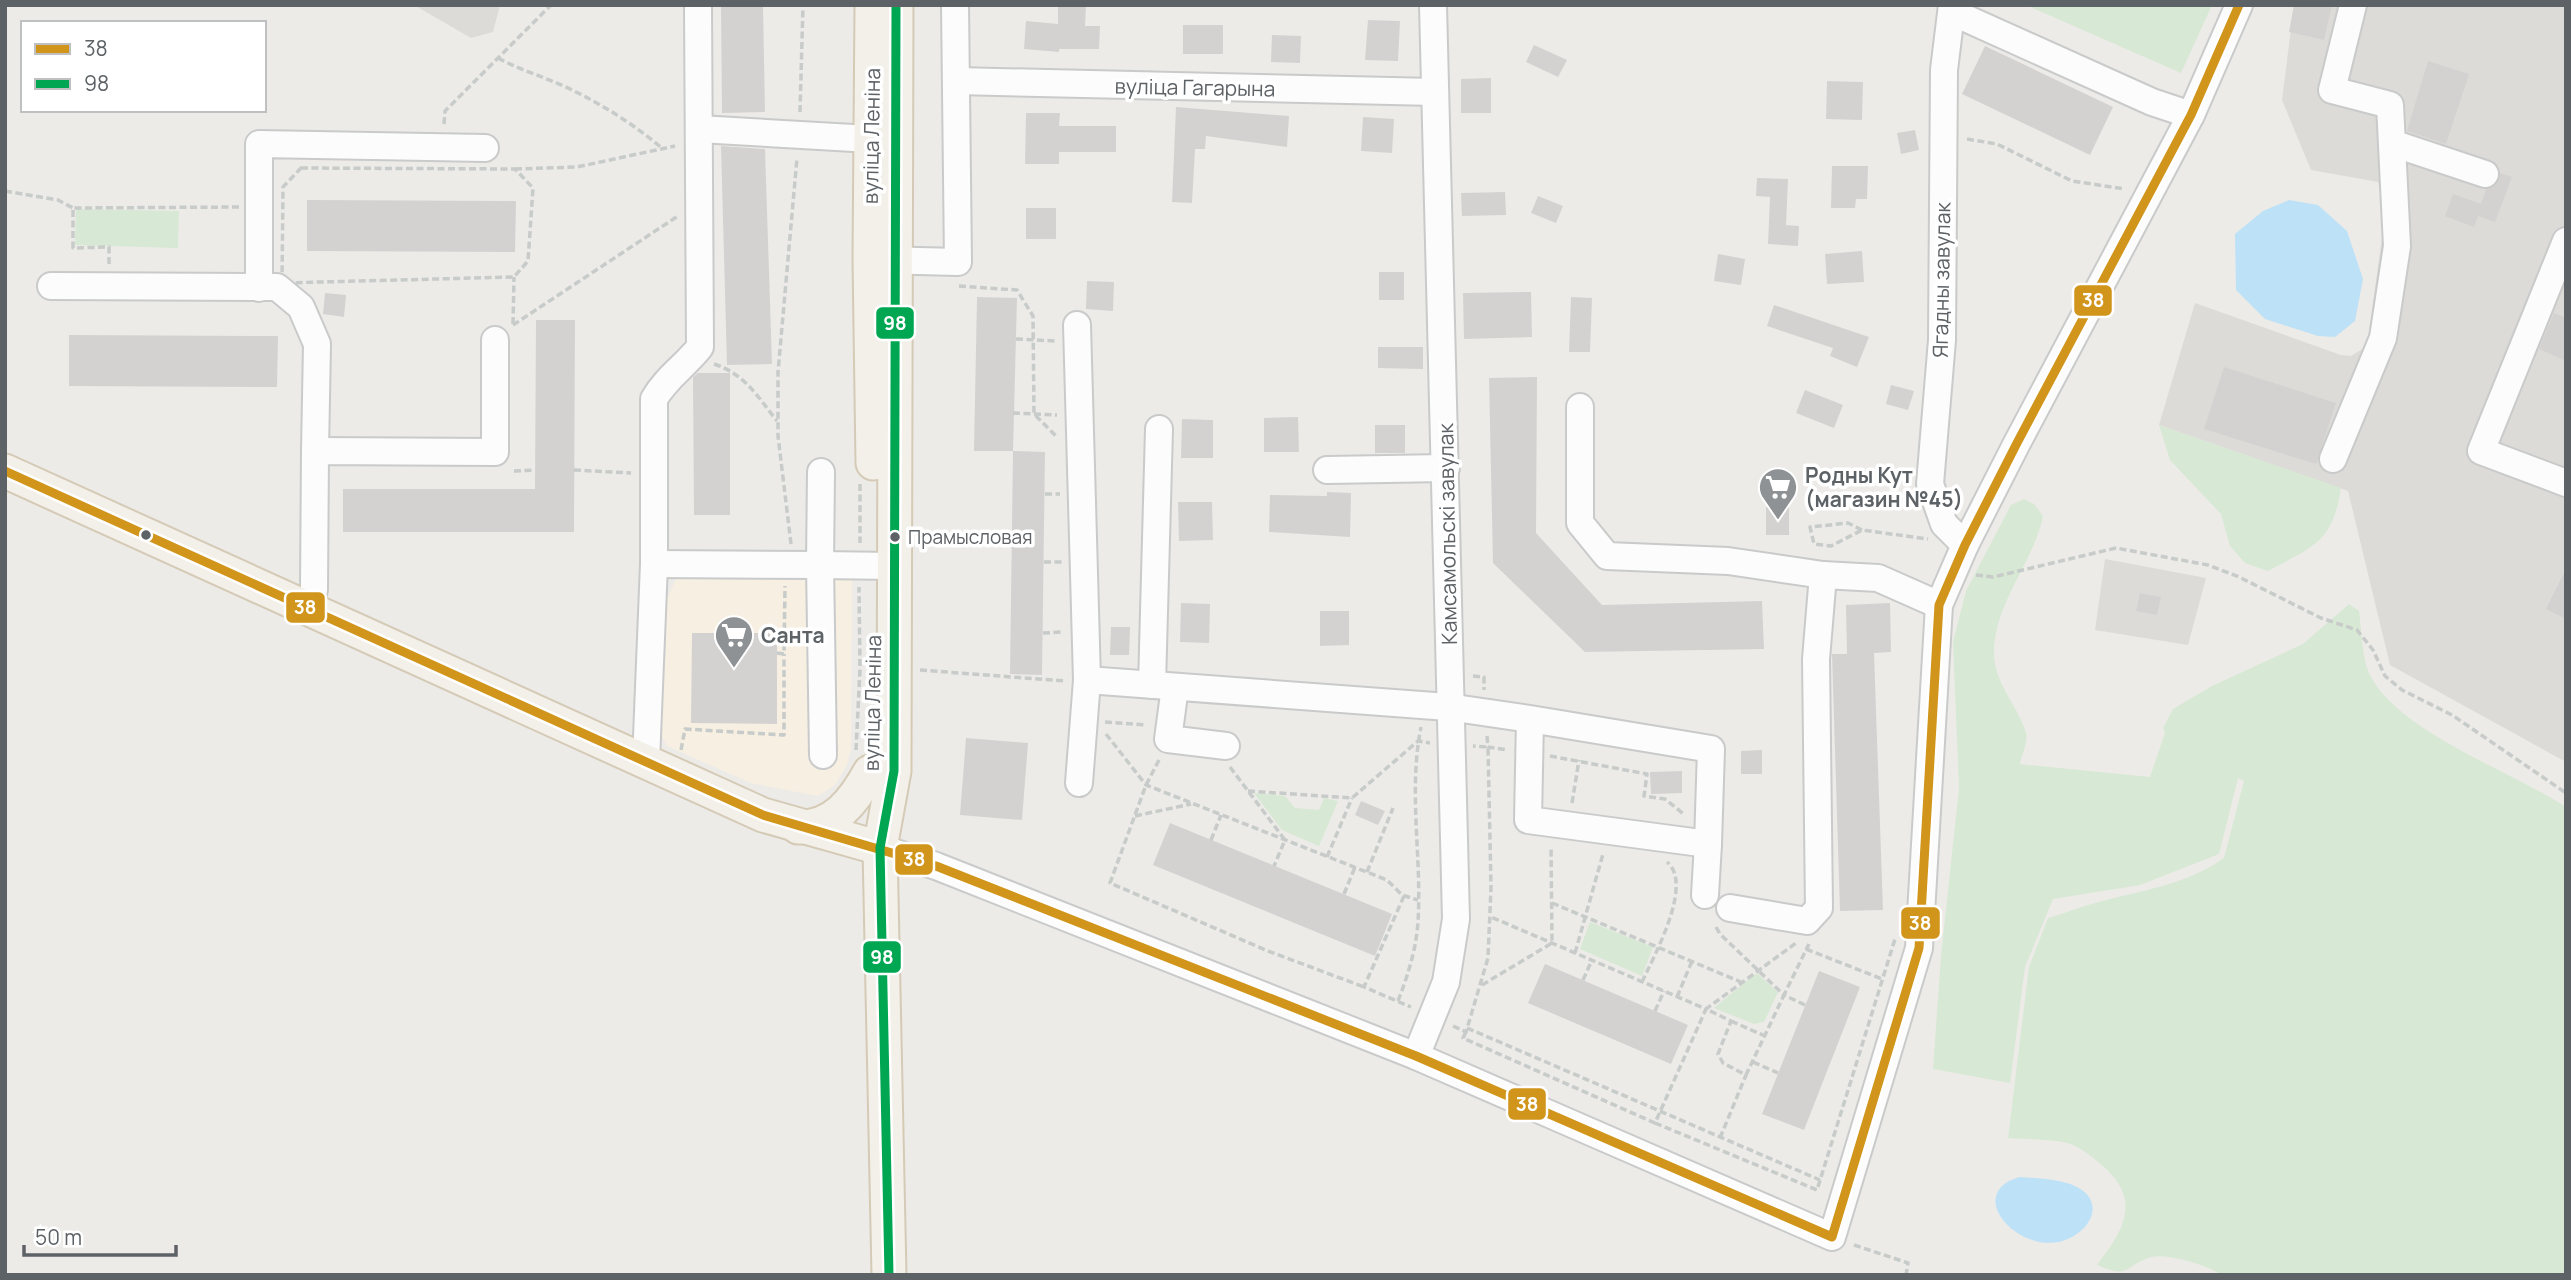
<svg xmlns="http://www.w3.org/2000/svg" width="2571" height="1280" viewBox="0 0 2571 1280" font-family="Manrope,sans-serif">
<rect width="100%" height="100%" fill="#edebe8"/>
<path fill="#f6efe2" d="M676,579l176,1 -1,168 -4,17 -12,20 -17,11 -67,-13 -84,-37 -5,-10 2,-131z"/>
<g fill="#dddbd8">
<path d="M414,5h86l-7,27 -22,6z"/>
<path d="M2294,5h272v757l-176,-97 -42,-174 -189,-66 36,-122 146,52 10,1 16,-10 19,-138 -8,-26 -67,-12 -29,-70z"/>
<path d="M2105,559l101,19 -18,67 -93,-15z"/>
</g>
<g fill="#d7e8d4">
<path d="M2026,5h186l-31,68z"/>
<path d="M76,209l103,2 -1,37 -103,-3z"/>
<path d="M2159,425l182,63c-8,55 -29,59 -73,83l-23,-8 -15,-17 -9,-32 -51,-54z"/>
<path d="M2024,499l10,5 9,12c-10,48 -49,87 -49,137 0,31 24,52 32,80 2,9 -4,22 -6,31l130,13 15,-44 -2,-5 10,-19 39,-23 91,-42 46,-40 10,7c2,17 3,37 7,54 18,62 148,107 200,142v468h-345c-10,-9 -55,-22 -69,-18 -29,8 -20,23 -55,8 26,-34 45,-64 7,-98 -9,-8 -20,-17 -31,-22 -18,-7 -45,-5 -65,-7l21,-171 19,-49c16,-4 31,-11 47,-15 46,-13 89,-17 129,-45l20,-77 -6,-3 -19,76 -79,31 -87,14 -28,68 -15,116 -77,-14 8,-113 18,-168 -6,-146 13,-51 45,-86z"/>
<path d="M1254,793l31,3 10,12 24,2 5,-12 14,3 -19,45 -37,-16z"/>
<path d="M1590,922l63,25 -11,29 -62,-27z"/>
<path d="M1758,974l20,18 -14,30 -10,2 -40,-16 40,-33z"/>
</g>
<g fill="#bde1f6">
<path d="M2289,200l29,5 29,26 16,48 -8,42 -20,16 -17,-1 -53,-17 -29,-29 -1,-56 28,-23z"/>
<path d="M2019,1177c16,1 33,2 48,6 37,11 31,42 1,56 -45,20 -107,-44 -49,-62z"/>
</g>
<g fill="#d4d2d1">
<path d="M721,5h42l2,107 -43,1z"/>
<path d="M1058,5h28l-1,21h15l-1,23h-40v3l-35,-3 2,-28 32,3z"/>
<path d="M2294,5h38l-8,35 -35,-8z"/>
<path d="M1368,20l32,1 -2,40 -33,-1z"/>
<rect x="1183" y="25" width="40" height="29"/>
<path d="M1272,35l29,1 -1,27 -29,-1z"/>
<path d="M1534,45l33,15 -9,17 -32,-15z"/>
<path d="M1985,46l128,61 -23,48 -128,-61z"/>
<path d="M2428,61l41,13 -23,70 -39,-13z"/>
<path d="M1491,78v35h-30v-34z"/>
<path d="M1827,81l36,1 -1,38 -36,-1z"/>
<path d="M1176,107l113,9 -2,31 -81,-11 -1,13h-10l-3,54 -20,-1z"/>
<path d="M1026,113h34l-1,13h57v26h-57v12h-34z"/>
<path d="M1363,117l31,2 -2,34 -31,-2z"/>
<path d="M1915,130l4,20 -18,4 -4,-21z"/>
<path d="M721,146l44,3 7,215 -45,1z"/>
<path d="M1832,166h36l-1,33h-11l-1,9h-24z"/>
<path d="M2500,173l12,4 -17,45 -17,-6 -4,11 -29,-11 8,-22 28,10 5,-15 10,-4z"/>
<path d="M1757,178l31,1 -2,46 13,1 -1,20 -30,-2 2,-47 -14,-1z"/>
<path d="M1505,192l1,23 -44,1 -1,-23z"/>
<path d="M1538,196l25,10 -7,17 -25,-10z"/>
<path d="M307,200l209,1 -1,51 -208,-1z"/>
<rect x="1026" y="208" width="30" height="31"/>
<path d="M1862,251l2,31 -37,2 -2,-30z"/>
<path d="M1718,254l27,5 -4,26 -27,-4z"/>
<rect x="1379" y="272" width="25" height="28"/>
<path d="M1087,281l27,1 -1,29 -27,-2z"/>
<path d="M1531,292l1,45 -68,2 -1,-46z"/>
<path d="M325,293l21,2 -2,22 -21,-3z"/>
<path d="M977,297l40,1 -4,153h-39z"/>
<path d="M1571,297l21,1 -2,54h-21z"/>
<path d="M1774,305l95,32 -12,30 -27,-11 3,-8 -66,-22z"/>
<path d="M2554,313l12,5v43l-27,-12z"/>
<path d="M536,320h39l-1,212h-231v-43h192z"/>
<path d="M69,335l209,1 -1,51 -208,-1z"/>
<path d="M1378,347h45v22l-45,-1z"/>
<path d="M2224,367l112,36 -20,61 -112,-35z"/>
<path d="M698,373h32v142h-36l-1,-138z"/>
<path d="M1537,377l-1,156 66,72 160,-4 2,48 -179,3 -92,-89 -4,-185z"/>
<path d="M1891,385l23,6 -6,19 -22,-6z"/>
<path d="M1805,390l38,15 -9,23 -38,-15z"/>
<path d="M1298,417l1,35h-35v-34z"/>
<path d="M1182,419l31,1v38h-32z"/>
<rect x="1375" y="425" width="30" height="28"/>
<path d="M1013,451l32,1 -3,223 -32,-1z"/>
<path d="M1327,492l24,1 -1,44 -81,-5 1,-37 57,1z"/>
<path d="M1178,502h34l1,38 -34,1z"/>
<rect x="1766" y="507" width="23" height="28"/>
<path d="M2566,569v50l-20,-10z"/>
<path d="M2140,593l21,4 -4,18 -21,-4z"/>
<path d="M1181,603l29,1 -1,39 -29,-1z"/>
<path d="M1890,603l1,49 -17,1 9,257 -43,1 -8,-257h15l-1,-49z"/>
<path d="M1320,611h29v34l-29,1z"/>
<path d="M1111,627h19l-1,28h-19z"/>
<path d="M692,633h85v91l-86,-1z"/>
<path d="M966,738l62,5 -6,77 -62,-5z"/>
<path d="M1762,750v24h-21v-23z"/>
<path d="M1682,771v22l-31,1 -1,-22z"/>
<path d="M1361,801l24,10 -7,14 -23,-10z"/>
<path d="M1170,823l222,91 -17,42 -222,-91z"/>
<path d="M1545,964l143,61 -17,39 -143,-61z"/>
<path d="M1819,971l41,16 -56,143 -42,-16z"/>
</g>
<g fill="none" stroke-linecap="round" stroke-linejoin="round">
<g stroke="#c9caca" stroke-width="30">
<g id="minor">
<path d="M1952,5l-8,65 -2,270 -12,144 14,40 21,21"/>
<path d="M1952,12l200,90 39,13"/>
<path d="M956,81l479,11"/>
<path d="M699,129l189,11"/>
<path d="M2392,143l93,31"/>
<path d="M2566,241l-85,210 85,32"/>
<path d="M878,260l80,2 -3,-257"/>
<path d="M51,286l226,1 24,20 16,37 -2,107"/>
<path d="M259,288v-144l226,4"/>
<path d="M1077,325l10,355 -8,103"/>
<path d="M1580,407v116l27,33 121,5 95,14 55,3 61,27"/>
<path d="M2333,459l50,-121 14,-92 -7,-141 -58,-15 21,-85"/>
<path d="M1327,470l119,-2"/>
<path d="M654,564l166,1 1,-93"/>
<path d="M307,610l7,-20 1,-139 180,1v-112"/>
<path d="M1087,680l361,27 82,12 -2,101 180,24 3,-95 -181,-30"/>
<path d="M1152,685l7,-256"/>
<path d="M1175,687l-7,52 58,7"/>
<path d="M823,755l-3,-190 75,1"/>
<path d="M646,761l8,-197v-165c12,-21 31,-33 46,-52l-2,-342"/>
<path d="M880,848l56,18 480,190 416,181 87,-289 20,-343 26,-60 52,-102 174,-328 48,-110"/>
<path d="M1705,895l3,-51"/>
<path d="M1730,908l77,13 12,-13 -3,-249 7,-84"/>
<path d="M1416,1056l30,-74 10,-63 -23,-914"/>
</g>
</g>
<g stroke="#d4cab6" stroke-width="37">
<g id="major">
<path d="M872,5l-2,255 3,203"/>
<path d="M5,471l758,344 117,33"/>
<path d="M798,827c36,1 56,-26 72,-55"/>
<path d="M889,1275l-9,-427 14,-77 2,-766"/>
</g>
</g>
<g stroke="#c7cbc9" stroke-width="3.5" stroke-dasharray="7 3.5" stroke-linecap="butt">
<path d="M498,58c24,13 50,20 74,32 33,16 64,36 91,59"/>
<path d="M800,112l3,-107"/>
<path d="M444,124l1,-13 106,-106"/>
<path d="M1967,139l30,5 75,37 53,8"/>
<path d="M301,168l214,1 18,19 -5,73 -14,16 -232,6 1,-96z"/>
<path d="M515,169l62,-2 98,-21"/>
<path d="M5,191l53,9 15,8"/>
<path d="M109,264v-17l-36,1v-40l166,-1"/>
<path d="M959,286l58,4 16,26 1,98 23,23"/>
<path d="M513,324l1,-47"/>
<path d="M513,325l165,-109"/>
<path d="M1016,339l40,2"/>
<path d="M714,364c31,10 44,33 63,57"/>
<path d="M1013,413l44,2"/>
<path d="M574,470l57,3"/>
<path d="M514,471l21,-1"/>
<path d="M860,484v59"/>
<path d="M1045,494h15"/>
<path d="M1862,530l-14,-7 -38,4 4,17 17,2 31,-16 66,9"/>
<path d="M791,544l-13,-108v-64l19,-214"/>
<path d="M1044,562h19"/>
<path d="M1976,575l17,2 123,-29 92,17 31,12 82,41 36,12 16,20 12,26 17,14 50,25 114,78"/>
<path d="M1043,633l19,-1"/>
<path d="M777,653l7,1 1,-68"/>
<path d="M920,670l145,11"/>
<path d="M1473,676l11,1v13"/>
<path d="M1105,722l41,3"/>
<path d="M1106,734l40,51 241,95 15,15 16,5"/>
<path d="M1487,736l1,11 20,3"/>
<path d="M681,750l4,-21 99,6v-81"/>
<path d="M856,750l4,-81 -1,-82"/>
<path d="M1550,756l97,18 -3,22 21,3 20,16"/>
<path d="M1159,760l-13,25 -36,98 158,68 96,36"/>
<path d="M1230,767l55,73 -11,26"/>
<path d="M1248,791l104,7 66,-57 12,2"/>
<path d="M1572,803l7,-43"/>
<path d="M1135,816l56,-12"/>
<path d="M1211,840l10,-25"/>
<path d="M1327,857l25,-59"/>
<path d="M1367,872l26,-64"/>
<path d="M1344,894l11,-27"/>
<path d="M1404,896l-40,91 47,20"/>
<path d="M1552,903l189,79"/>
<path d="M1716,927l4,7 64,61 -38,80 -23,-12 -5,-9 13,-33 -25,-12 90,-66"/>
<path d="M1806,949l76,30"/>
<path d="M1575,953l28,-99"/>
<path d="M1583,980l9,-20"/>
<path d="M1642,982c12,-26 52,-98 25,-120"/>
<path d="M1482,985l70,-42 -1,-96"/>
<path d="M1677,997l15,-36"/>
<path d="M1398,1001c10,-26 18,-51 20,-79 4,-66 -10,-130 3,-195"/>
<path d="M1805,1005l-21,-10 25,-51"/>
<path d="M1655,1011l9,-20"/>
<path d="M1731,1021l34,15"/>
<path d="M1453,1026l13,6 22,-74 3,-71 -3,-140 -15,-1"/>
<path d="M1467,1028l353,152"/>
<path d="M1466,1032l-3,6 192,85 51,-114 -215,-92"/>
<path d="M1753,1062l25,11"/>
<path d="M1655,1123l162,67 78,-251"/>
<path d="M1720,1138l26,-63"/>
<path d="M1854,1245l54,18 -2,12"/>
</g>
<use href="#minor" stroke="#fcfcfc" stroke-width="26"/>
<use href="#major" stroke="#f3f0e9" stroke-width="33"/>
<g stroke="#fff" stroke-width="14">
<path id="bus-1" d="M5,471l758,344 173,51 480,190 416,181 87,-289 20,-343 26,-60 52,-102 174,-328 48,-110"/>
</g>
<g stroke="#fff" stroke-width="14">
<path id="bus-2" d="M889,1275l-9,-427 14,-77 2,-766"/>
</g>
<use href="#bus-1" stroke="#d0951a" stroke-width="9"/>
<use href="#bus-2" stroke="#00a651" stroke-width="9"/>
</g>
<defs>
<g id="supermarket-pin" transform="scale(2.0125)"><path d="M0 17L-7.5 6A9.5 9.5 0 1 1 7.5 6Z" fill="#8f9294" stroke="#fff"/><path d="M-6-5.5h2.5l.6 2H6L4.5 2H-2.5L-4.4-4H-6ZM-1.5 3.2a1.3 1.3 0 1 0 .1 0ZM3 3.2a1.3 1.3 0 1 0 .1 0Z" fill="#fff"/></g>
</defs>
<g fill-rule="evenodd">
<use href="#supermarket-pin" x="1778" y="487"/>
<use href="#supermarket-pin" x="734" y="635"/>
</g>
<g fill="#5d6266" stroke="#fff" stroke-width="2.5">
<circle cx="146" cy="535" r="6"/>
<circle cx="895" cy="537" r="6"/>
</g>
<g text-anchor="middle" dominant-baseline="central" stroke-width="7" stroke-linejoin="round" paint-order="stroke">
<g font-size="19" fill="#5d6266" stroke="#fff" text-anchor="start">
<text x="908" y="537">Прамысловая</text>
</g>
<g font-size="21" fill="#5d6266" stroke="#fff">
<text transform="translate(1195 87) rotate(1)">вуліца Гагарына</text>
<text transform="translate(871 136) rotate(-89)">вуліца Леніна</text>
<text transform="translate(1941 280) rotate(-89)">Ягадны завулак</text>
<text transform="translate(1447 534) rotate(-91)">Камсамольскі завулак</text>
<text transform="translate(872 703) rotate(-89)">вуліца Леніна</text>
</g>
<g font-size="21" font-weight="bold" fill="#5d6266" stroke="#fff" text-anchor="start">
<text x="1805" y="475">Родны Кут<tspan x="1805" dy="24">(магазин №45)</tspan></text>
<text x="761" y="635">Санта</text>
</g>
</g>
<g stroke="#fff" stroke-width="2.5">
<rect x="2073" y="284" width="40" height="33" rx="7" fill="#d0951a"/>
<rect x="875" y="306" width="40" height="34" rx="7" fill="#00a651"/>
<rect x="285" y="591" width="41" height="33" rx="7" fill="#d0951a"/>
<rect x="894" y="843" width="40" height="33" rx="7" fill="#d0951a"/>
<rect x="1900" y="906" width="41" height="34" rx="7" fill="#d0951a"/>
<rect x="862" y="940" width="40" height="34" rx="7" fill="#00a651"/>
<rect x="1507" y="1087" width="40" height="34" rx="7" fill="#d0951a"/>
</g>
<g font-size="19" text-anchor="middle" font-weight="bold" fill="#fff">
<text x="2093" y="307">38</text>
<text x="895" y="330">98</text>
<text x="305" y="614">38</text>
<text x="914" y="866">38</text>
<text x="1920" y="930">38</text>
<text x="882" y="964">98</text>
<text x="1527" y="1111">38</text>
</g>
<rect width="2571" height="1280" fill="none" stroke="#5d6266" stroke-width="14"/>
<rect x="21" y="21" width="245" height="91" fill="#ffffff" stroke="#bec0c2" stroke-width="2"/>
<rect x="35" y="44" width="35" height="10" fill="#d0951a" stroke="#bec0c2" stroke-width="2"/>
<text x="84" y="56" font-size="21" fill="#5d6266">38</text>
<rect x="35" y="79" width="35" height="10" fill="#00a651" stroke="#bec0c2" stroke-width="2"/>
<text x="84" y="91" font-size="21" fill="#5d6266">98</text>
<path d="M24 1245v10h152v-10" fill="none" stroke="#5d6266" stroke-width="3.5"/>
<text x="35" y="1245" font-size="21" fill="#5d6266" stroke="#ffffff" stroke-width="5" paint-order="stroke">50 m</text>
</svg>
